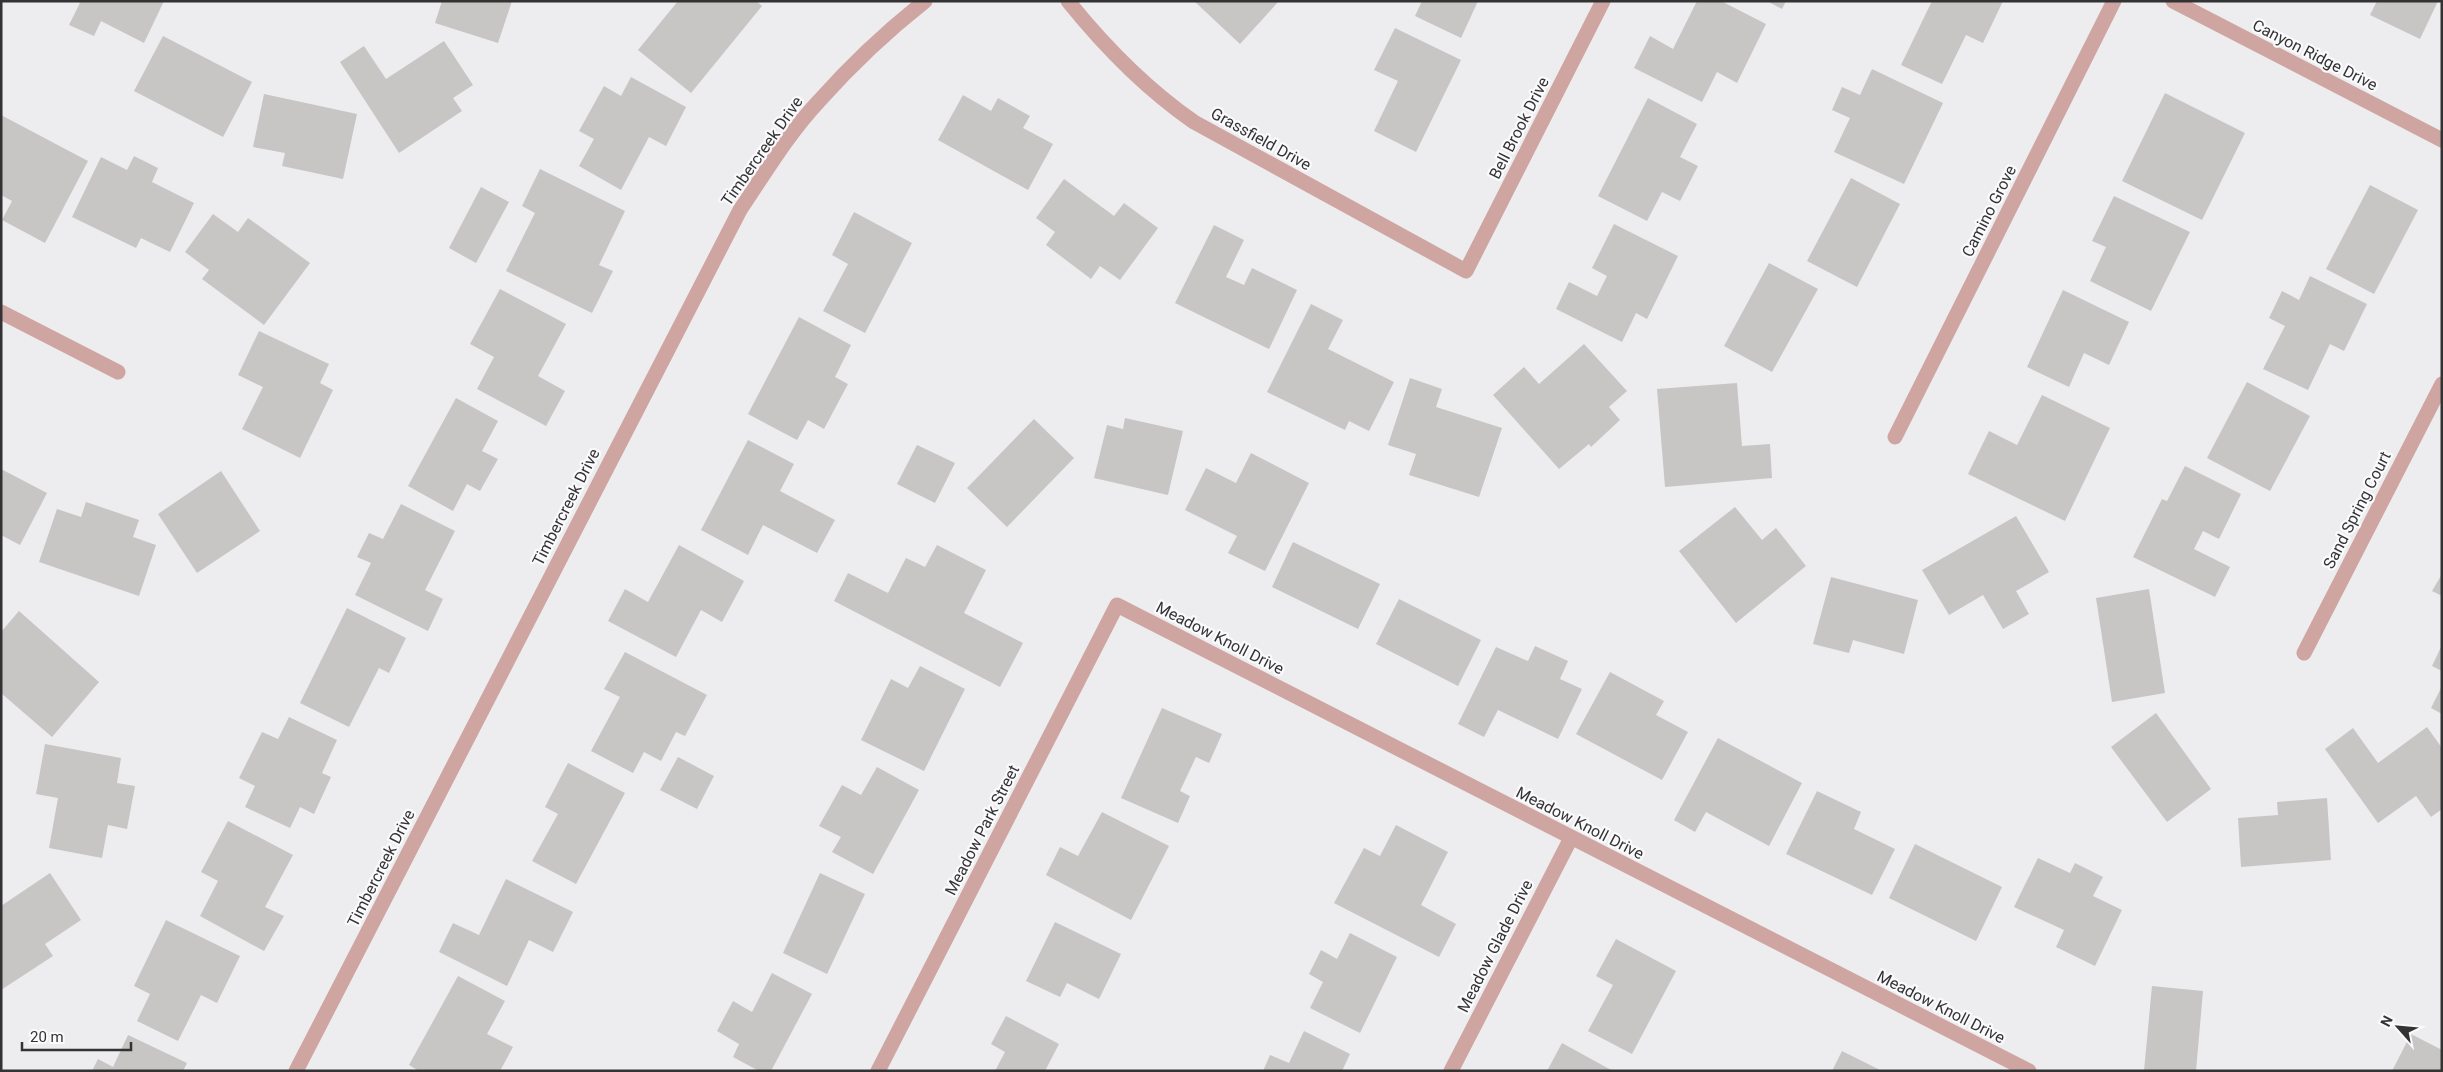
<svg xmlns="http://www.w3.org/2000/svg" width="2443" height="1072" viewBox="0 0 2443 1072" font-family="Roboto,sans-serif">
<rect width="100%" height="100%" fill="#ededef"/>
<g fill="#c8c5c5">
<path d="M77,1h87l-20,42 -43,-22 -7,15 -25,-11 11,-22z"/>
<path d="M442,1h70l-14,42 -63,-20z"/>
<path d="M678,1h78l6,5 -71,87 -53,-43z"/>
<path d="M1194,1h85l-39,43z"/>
<path d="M1422,1h56l-17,37 -46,-22z"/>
<path d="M1697,1h24l45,23 -29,59 -20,-11 -15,30 -68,-34 16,-32 23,13z"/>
<path d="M1767,1h19l-4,8z"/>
<path d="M1932,1h71l-20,42 -17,-8 -24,49 -41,-19z"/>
<path d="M2377,1h61l-18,38 -50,-24z"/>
<path d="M1395,28l66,32 -45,92 -42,-21 24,-50 -24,-11z"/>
<path d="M163,36l89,46 -29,55 -89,-46z"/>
<path d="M444,41l29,44 -20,13 9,13 -63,42 -59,-91 24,-16 22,33z"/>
<path d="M1872,69l71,34 -39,81 -70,-32 16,-34 -18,-8 10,-23 18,8z"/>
<path d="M631,77l55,30 -20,39 -17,-9 -28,53 -42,-24 15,-27 -15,-8 25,-45 17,10z"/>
<path d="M2165,93l80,40 -43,87 -80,-39z"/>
<path d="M264,94l93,20 -14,65 -61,-13 3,-13 -32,-6z"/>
<path d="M963,95l28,16 7,-13 32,18 -7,12 30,16 -25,46 -90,-50z"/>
<path d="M1648,98l49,26 -17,33 18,9 -18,35 -18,-9 -15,29 -49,-25z"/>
<path d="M1,115l87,46 -43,82 -43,-23 10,-19 -11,-6z"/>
<path d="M134,156l24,12 -6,14 42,21 -24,49 -29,-14 -5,10 -64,-31 29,-60 26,13z"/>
<path d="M540,169l85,42 -26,54 14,6 -21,42 -86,-42 29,-58 -13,-7z"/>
<path d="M1851,178l49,26 -43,83 -50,-26z"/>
<path d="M1064,179l50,37 10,-13 34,25 -38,52 -20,-14 -9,13 -45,-34 9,-13 -19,-14z"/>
<path d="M2370,185l48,25 -44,84 -48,-25z"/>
<path d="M481,187l28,15 -33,61 -27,-15z"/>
<path d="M2114,196l76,36 -39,79 -61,-30 16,-34 -14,-6z"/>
<path d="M854,212l58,31 -47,90 -42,-22 25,-47 -16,-9z"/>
<path d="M213,214l25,18 10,-14 62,45 -46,62 -62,-46 7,-9 -24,-18z"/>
<path d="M1614,224l64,32 -31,63 -11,-6 -14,29 -66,-33 13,-27 28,14 10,-20 -15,-8z"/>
<path d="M1214,225l30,15 -18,37 18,8 8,-17 45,22 -28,59 -94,-46z"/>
<path d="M1769,263l49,26 -46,83 -48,-26z"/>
<path d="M2310,276l57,28 -23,47 -14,-7 -22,46 -45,-21 22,-43 -16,-8 13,-27 17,9z"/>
<path d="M500,289l66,35 -28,52 27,15 -19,35 -69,-37 17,-32 -24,-13z"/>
<path d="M2063,290l66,32 -20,43 -25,-12 -15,34 -42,-20z"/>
<path d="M1311,304l32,16 -15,29 66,33 -25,49 -20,-10 -4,9 -78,-38z"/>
<path d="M799,317l52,28 -16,32 13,7 -24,45 -16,-9 -11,20 -49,-26z"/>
<path d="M259,331l70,33 -9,19 13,7 -33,68 -58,-29 21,-42 -25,-12z"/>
<path d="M1584,344l43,47 -18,16 11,13 -29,27 -2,-3 -30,25 -66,-74 31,-28 15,17z"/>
<path d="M1410,378l32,11 -6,18 66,21 -23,69 -70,-22 7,-21 -28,-9z"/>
<path d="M2247,382l63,34 -40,75 -63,-33z"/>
<path d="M1737,383l5,63 28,-2 2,34 -107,9 -8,-98z"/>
<path d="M2042,395l68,33 -45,93 -97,-47 21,-43 28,14z"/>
<path d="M456,398l42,23 -16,30 16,8 -18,32 -13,-7 -14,27 -45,-25z"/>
<path d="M1125,418l58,13 -15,64 -74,-17 13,-53 16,4z"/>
<path d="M1034,419l40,39 -67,69 -40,-39z"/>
<path d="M748,440l46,24 -14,27 55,29 -18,33 -54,-28 -15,30 -47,-25z"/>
<path d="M917,445l38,18 -20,40 -38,-19z"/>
<path d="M1251,453l58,30 -44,88 -37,-18 9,-17 -52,-26 21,-42 30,15z"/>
<path d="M2185,466l56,28 -22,45 -16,-8 -9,18 36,18 -15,30 -82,-40 29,-58 5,2z"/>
<path d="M1,469l46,24 -27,52 -19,-10z"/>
<path d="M221,471l39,60 -63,42 -39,-59z"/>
<path d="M86,502l53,18 -6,17 23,8 -17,51 -100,-34 18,-53 24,8z"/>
<path d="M401,504l54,27 -30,59 18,9 -15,32 -73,-36 16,-32 -14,-6 12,-24 14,6z"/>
<path d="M1735,507l27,33 14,-12 30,38 -70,57 -57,-72z"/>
<path d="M2016,516l33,56 -33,19 13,23 -26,15 -20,-34 -34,20 -27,-45z"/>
<path d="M1293,542l87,42 -22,45 -86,-42z"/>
<path d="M679,545l65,36 -22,41 -21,-12 -25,47 -68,-36 17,-32 23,13z"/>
<path d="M937,545l49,25 -22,43 59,30 -23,44 -166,-86 14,-28 40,20 18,-35 19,9z"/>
<path d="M2442,574v22l-10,-5z"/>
<path d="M1831,577l87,23 -14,54 -51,-14 -4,13 -36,-9z"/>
<path d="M2149,589l16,104 -53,9 -16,-104z"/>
<path d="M1399,599l82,41 -23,46 -82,-42z"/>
<path d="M347,608l59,30 -17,35 -10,-5 -30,59 -49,-24z"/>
<path d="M19,611l80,71 -47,55 -51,-44v-61z"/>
<path d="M2442,645v26l-10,-5z"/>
<path d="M1535,646l33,15 -8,18 22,10 -24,50 -60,-29 -14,27 -26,-13 38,-77 32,14z"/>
<path d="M625,652l82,43 -22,41 -9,-4 -15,29 -17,-9 -11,21 -42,-22 29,-54 -16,-8z"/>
<path d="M920,666l45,23 -41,82 -63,-31 30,-61 17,9z"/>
<path d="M1610,672l54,29 -8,14 32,17 -26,48 -86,-46z"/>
<path d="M2442,686v28l-11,-6z"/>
<path d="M1162,708l60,26 -13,29 -13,-6 -16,34 10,5 -12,27 -57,-25z"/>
<path d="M2156,713l55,76 -44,33 -56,-75z"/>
<path d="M289,717l48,23 -15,33 9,4 -17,37 -14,-7 -10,21 -45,-21 10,-21 -16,-8 23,-46 16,7z"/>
<path d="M2427,727l15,21v61l-11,8 -15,-21 -38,27 -53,-74 28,-21 25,35z"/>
<path d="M1718,738l84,45 -33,63 -63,-34 -11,20 -21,-12z"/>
<path d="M45,744l76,14 -4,25 18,3 -8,43 -19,-4 -6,33 -53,-10 9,-50 -22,-4z"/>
<path d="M678,757l36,19 -17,33 -37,-19z"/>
<path d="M568,763l57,30 -49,91 -44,-23 26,-47 -13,-7z"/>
<path d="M877,767l42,23 -46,84 -41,-22 9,-15 -22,-11 23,-41 19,10z"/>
<path d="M1817,791l44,21 -7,17 41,20 -23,46 -86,-41z"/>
<path d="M2327,798l4,62 -90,7 -3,-49 40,-3 -1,-13z"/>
<path d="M1102,812l67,34 -38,74 -85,-45 14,-28 18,9z"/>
<path d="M228,821l65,34 -28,52 19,9 -20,35 -64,-35 18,-35 -17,-9z"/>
<path d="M1396,825l52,27 -27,53 35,19 -17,33 -105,-54 30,-55 16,8z"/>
<path d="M1915,844l87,43 -26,54 -87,-43z"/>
<path d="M2038,858l32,15 5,-10 28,14 -10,19 29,14 -27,56 -39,-19 8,-17 -50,-23z"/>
<path d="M50,873l31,47 -36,24 8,12 -52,34v-84z"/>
<path d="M820,873l45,21 -38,80 -44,-21z"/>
<path d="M506,879l67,33 -20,40 -24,-12 -22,46 -68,-34 14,-29 26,12z"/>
<path d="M166,920l74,36 -23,47 -16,-8 -23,46 -41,-20 13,-27 -16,-8z"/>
<path d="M1055,922l66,32 -22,45 -32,-16 -7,14 -34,-16z"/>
<path d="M1350,933l47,24 -37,76 -50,-25 13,-26 -14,-8 12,-24 16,9z"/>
<path d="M1616,939l60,32 -44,83 -44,-23 25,-46 -17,-9z"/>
<path d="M772,973l40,21 -41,77h-12l-26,-14 6,-13 -22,-13 16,-30 19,11z"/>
<path d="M458,976l47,25 -18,33 26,13 -13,24h-81l-10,-6z"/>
<path d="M2152,986l51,5 -7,80h-52z"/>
<path d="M1006,1016l53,28 -14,27h-50l10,-19 -14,-8z"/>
<path d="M1304,1031l46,23 -8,17h-79l7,-16 19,8z"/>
<path d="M2411,1034l31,16v21h-50z"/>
<path d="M128,1035l59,28 -4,8h-91l6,-12 15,8z"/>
<path d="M1562,1043l51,28h-66z"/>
<path d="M1842,1051l40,20h-50z"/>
</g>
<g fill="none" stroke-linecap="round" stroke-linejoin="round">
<g stroke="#cfa5a1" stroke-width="15">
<path d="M1068,1c37,46 77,87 126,121l272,149 137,-270"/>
<path d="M2173,1l269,139"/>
<path d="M1,312l117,60"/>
<path d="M1895,437l219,-436"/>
<path d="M2304,653l138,-269"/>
<path d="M296,1071l444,-861c25,-37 48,-76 79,-109 32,-36 68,-70 106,-100"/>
<path d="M878,1071l239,-466 912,466"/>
<path d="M1451,1071l120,-233"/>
</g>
</g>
<g text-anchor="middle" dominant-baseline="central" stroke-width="4.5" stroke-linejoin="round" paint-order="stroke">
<g font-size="16" fill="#333334" stroke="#fafafc">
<text transform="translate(2315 55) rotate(27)">Canyon Ridge Drive</text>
<text transform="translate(1519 128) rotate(-63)">Bell Brook Drive</text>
<text transform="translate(1261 139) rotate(29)">Grassfield Drive</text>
<text transform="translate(762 151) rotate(-55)">Timbercreek Drive</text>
<text transform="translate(1989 211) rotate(-63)">Camino Grove</text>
<text transform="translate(566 507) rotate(-63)">Timbercreek Drive</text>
<text transform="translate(2357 510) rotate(-63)">Sand Spring Court</text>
<text transform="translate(1220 638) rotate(27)">Meadow Knoll Drive</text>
<text transform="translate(1580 823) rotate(27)">Meadow Knoll Drive</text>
<text transform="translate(982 830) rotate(-63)">Meadow Park Street</text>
<text transform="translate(381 868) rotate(-63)">Timbercreek Drive</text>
<text transform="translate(1495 946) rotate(-63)">Meadow Glade Drive</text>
<text transform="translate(1941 1007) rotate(27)">Meadow Knoll Drive</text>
</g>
</g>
<rect width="2443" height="1072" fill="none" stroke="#333334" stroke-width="5"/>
<g transform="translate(2398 1027) rotate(297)" stroke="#fafafc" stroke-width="4" paint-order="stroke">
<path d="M0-4L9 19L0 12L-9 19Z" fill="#333334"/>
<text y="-8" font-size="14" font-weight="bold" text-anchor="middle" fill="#333334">N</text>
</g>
<path d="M22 1042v8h109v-8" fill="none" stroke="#333334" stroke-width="2.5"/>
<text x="30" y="1042" font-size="15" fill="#333334" stroke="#fafafc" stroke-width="4" paint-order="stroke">20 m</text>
</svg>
